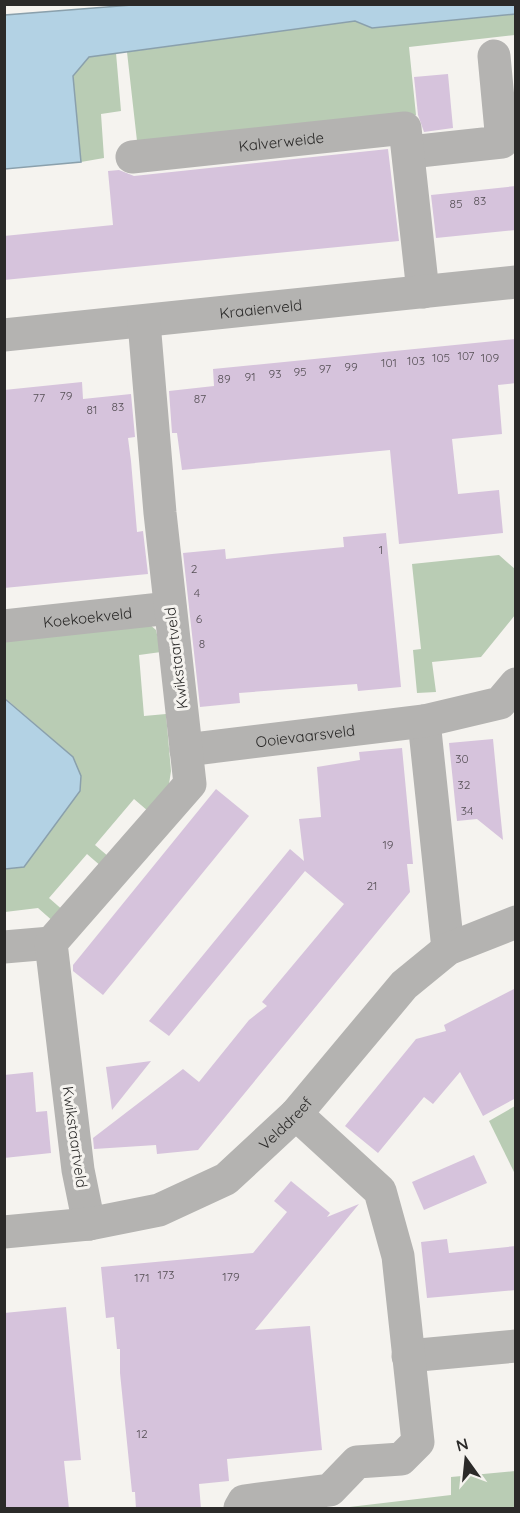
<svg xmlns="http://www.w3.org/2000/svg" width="520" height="1513" viewBox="0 0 520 1513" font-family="Quicksand,sans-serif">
<rect width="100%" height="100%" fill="#f5f3ef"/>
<g fill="#b9ccb4">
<path d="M515,14v21l-106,12 7,68 -279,26 -10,-89 228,-31 17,7z"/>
<path d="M116,53l5,58 -20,3 3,44 -23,4 -8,-86 16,-19z"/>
<path d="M499,555l16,14v46l-34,42 -49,5 4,30 -19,1 -4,-43 8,-1 -9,-85z"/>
<path d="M149,624l7,6 5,22 -22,3 5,61 22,-2 5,57 -2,13 -21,27 -14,-12 -39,46 14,12 -7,10 -15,-13 -38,44 16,14 -10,11 -17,-15 -33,4v-43l19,-2 56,-76 -7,-34 -68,-59v-60z"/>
<path d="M515,1106v68l-26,-53z"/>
<path d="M515,1471v37h-174l110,-13v-18z"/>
</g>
<g fill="#b3d2e4" stroke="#8aa0ac" stroke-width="1.5">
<path d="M132,5l383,-1 1,10 -144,14 -17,-7 -266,36 -16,19 8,86 -76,7v-154z"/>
<path d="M4,698l69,59 8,19 -1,15 -56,76 -19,2z"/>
</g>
<g fill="#d6c3dc">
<path d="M448,74l5,54 -29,4 -6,-17 -4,-38z"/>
<path d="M388,149l11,92 -395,39v-44l109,-11 -5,-54 11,-1 15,6z"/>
<path d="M516,186v44l-80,8 -5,-43z"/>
<path d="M516,339v44l-18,2 4,49 -50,5 6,55 41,-4 4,43 -104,11 -9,-94 -208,20 -5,-37h-5l-3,-42 45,-5 -1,-17z"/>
<path d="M82,382l1,17 48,-5 4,43 -7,1 3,23 6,71 6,-1 5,43 -144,14v-198z"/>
<path d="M386,533l15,154 -43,4 -1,-7 -118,9 1,10 -40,4 -17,-154 42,-4 1,10 46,-5 72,-7 -1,-10z"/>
<path d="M493,739l5,52 5,49 -26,-21 -20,2 -8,-78z"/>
<path d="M402,748l11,116h-6l3,28 -212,258 -41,4 -1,-9 -62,4 -1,-11 90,-69 16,13 50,-62 18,-14 -5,-4 82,-98 -39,-33 -136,165 -20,-15 141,-172 14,12 -5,-42 22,-2 -4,-50 43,-7 -1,-8z"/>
<path d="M216,789l33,27 -146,179 -30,-24v-6z"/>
<path d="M516,988v110l-33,18 -23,-44 -27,32 -9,-7 -46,56 -33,-27 71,-87 30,-8 -2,-6z"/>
<path d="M151,1061l-39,49 -6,-43z"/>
<path d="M33,1072l3,40 11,-1 4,42 -47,5v-83z"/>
<path d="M474,1155l13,28 -63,27 -12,-28z"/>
<path d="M291,1181l39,32 -3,4 32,-13 -104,126 55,-4 12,124 -95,9 2,22 -30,3 2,25h-65l-1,-17h-3l-12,-119v-24h-3l-3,-32 -8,1 -5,-51 152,-14 34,-41 -13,-11z"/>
<path d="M447,1239l2,14 67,-7v44l-89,8 -6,-56z"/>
<path d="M66,1307l15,153 -17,1 5,48h-65v-196z"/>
</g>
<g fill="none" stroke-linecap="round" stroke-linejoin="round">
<g stroke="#b4b3b1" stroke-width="33">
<path d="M410,152l92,-10 -8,-86"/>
<path id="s1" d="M132,157l273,-29 18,164"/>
<path id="s2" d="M4,335l512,-53"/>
<path id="s3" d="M4,626l166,-18"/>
<path d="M424,721l24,228"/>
<path id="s4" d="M186,750l238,-29 76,-18 16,-19"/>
<path d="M4,947l47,-4"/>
<path d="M89,1224l-11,-54 -27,-227 139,-159 -30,-271 -16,-191"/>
<path id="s5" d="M4,1232l85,-8 70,-14 67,-31 70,-65 108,-129 44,-36 68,-27"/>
<path d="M408,1356l108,-10"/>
<path d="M240,1508l4,-7 86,-11 27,-28 44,-3 17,-17 -20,-186 -18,-65 -84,-77"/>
</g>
</g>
<g text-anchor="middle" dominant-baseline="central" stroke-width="6" stroke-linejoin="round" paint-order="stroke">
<g font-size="12" fill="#565056">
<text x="480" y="200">83</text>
<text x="456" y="203">85</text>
<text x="466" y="355">107</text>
<text x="441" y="357">105</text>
<text x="490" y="357">109</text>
<text x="416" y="360">103</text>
<text x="389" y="362">101</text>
<text x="351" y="366">99</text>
<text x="325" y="368">97</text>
<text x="300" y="371">95</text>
<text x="275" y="373">93</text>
<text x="250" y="376">91</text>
<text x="224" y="378">89</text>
<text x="66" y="395">79</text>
<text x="39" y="397">77</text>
<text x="200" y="398">87</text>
<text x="118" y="406">83</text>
<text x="92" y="409">81</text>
<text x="381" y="549">1</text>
<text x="194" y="568">2</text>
<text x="197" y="592">4</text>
<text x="199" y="618">6</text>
<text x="202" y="643">8</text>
<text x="462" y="758">30</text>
<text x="464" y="784">32</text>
<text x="467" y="810">34</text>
<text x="388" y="844">19</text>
<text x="372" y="885">21</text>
<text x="166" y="1274">173</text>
<text x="231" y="1276">179</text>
<text x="142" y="1277">171</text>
<text x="142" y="1433">12</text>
</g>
<g font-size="15" fill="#2b2a29" stroke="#f5f3ef">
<text stroke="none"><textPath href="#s1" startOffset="150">Kalverweide</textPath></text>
<text stroke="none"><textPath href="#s2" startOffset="258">Kraaienveld</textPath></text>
<text stroke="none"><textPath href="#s3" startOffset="84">Koekoekveld</textPath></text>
<text transform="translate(176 658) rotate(-97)">Kwikstaartveld</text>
<text stroke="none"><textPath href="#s4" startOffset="120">Ooievaarsveld</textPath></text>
<text stroke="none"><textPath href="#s5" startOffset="312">Velddreef</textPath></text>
<text transform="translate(75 1137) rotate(82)">Kwikstaartveld</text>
</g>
</g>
<rect width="520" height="1513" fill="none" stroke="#2b2a29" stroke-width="12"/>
<g transform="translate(466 1459) rotate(345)" stroke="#f5f3ef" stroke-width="4.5" paint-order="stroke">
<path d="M0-4.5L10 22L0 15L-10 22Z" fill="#2b2a29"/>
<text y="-9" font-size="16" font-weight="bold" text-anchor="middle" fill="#2b2a29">N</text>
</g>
</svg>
